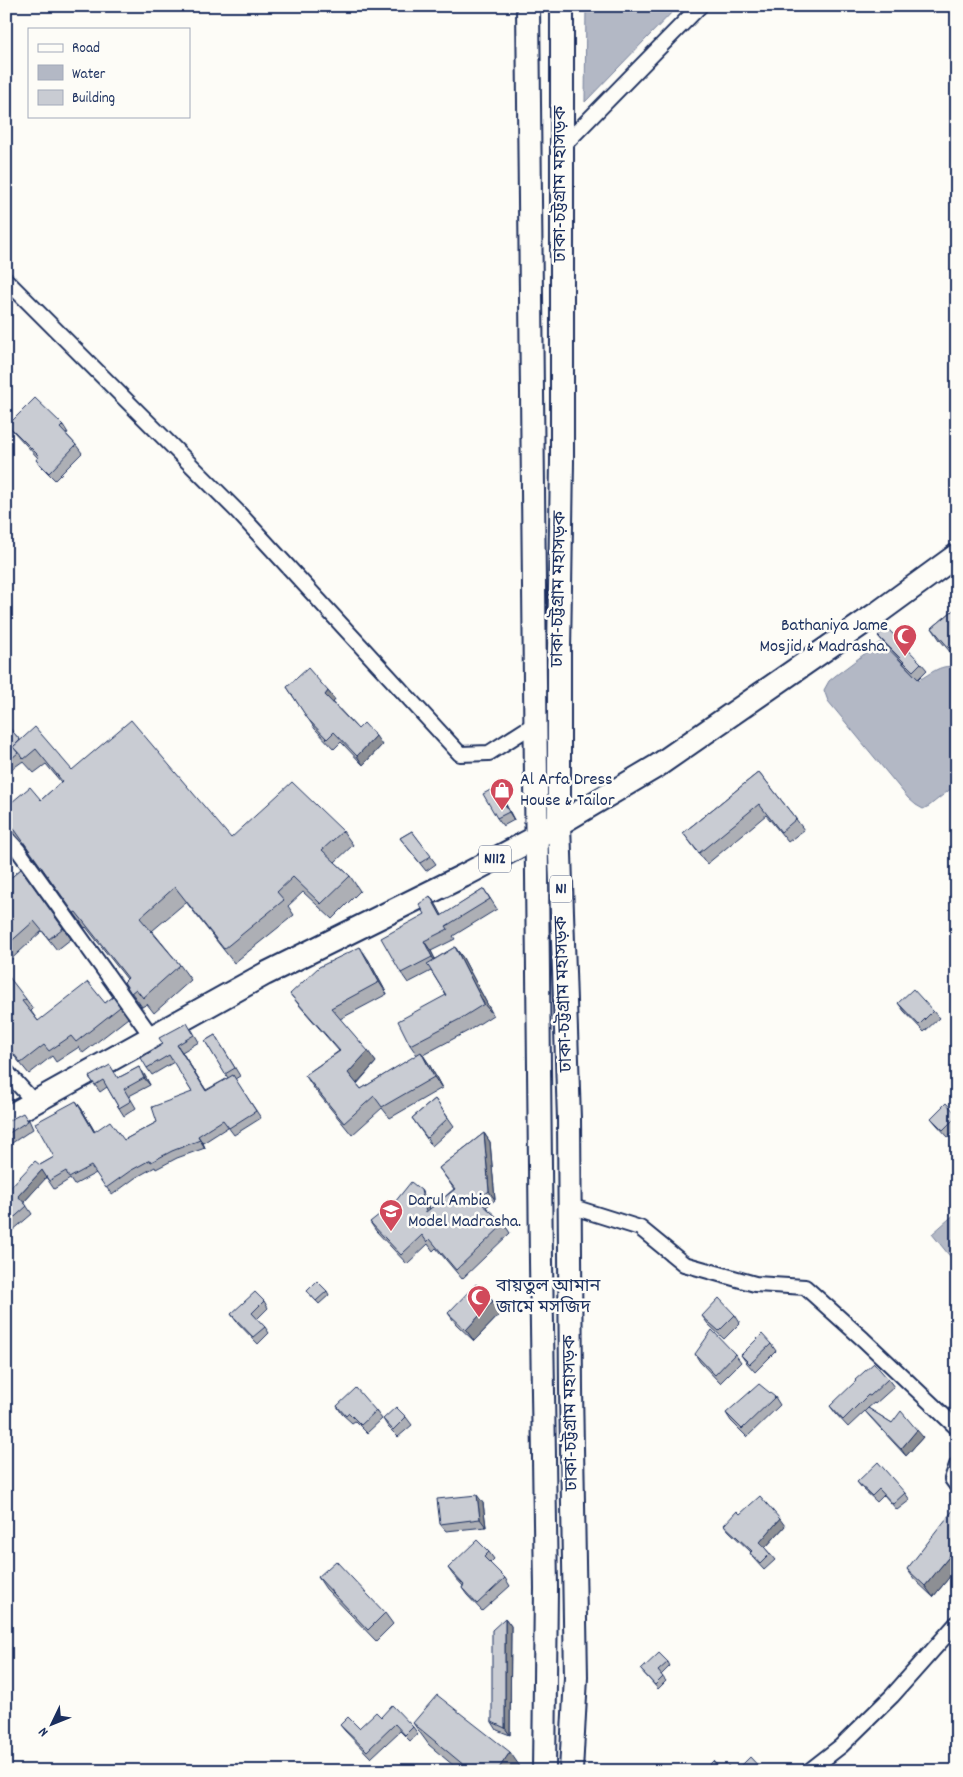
<svg xmlns="http://www.w3.org/2000/svg" width="963" height="1777" viewBox="0 0 963 1777" font-family="Dekko,'Noto Sans Bengali',sans-serif">
<rect width="100%" height="100%" fill="#fdfcf7"/>
<filter id="ink" filterUnits="userSpaceOnUse"><feTurbulence type="fractalNoise" baseFrequency=".02" numOctaves="2"/><feDisplacementMap in="SourceGraphic" scale="10" xChannelSelector="R" yChannelSelector="G"/><feConvolveMatrix kernelMatrix="1 2 1 2 8 2 1 2 1" color-interpolation-filters="sRGB"/></filter>
<g filter="url(#ink)">
<g fill="#b3b8c5" stroke="#76819c">
<path d="M586,6h92l-93,96z"/>
<path d="M879,643h3l37,37c11,-6 24,-18 38,-12v116l-28,22 -6,3 -7,-4 -8,-7 -80,-97 -4,-11 5,-9 6,-5z"/>
<path d="M957,1212v53l-25,-31z"/>
</g>
<g fill="none" stroke-linecap="round" stroke-linejoin="round">
<g stroke="#1b2f5e" stroke-width="18">
<g id="minor">
<path d="M561,148l139,-142"/>
<path d="M6,280l231,231 223,243 29,-1 47,-30"/>
<path d="M6,837l12,13 134,187"/>
<path d="M6,1071l29,32"/>
<path d="M570,1206l70,22 44,36 71,20 50,3 58,52 94,89"/>
<path d="M957,1465l-5,14 5,7"/>
<path d="M809,1771l32,-25 51,-50 65,-73"/>
</g>
</g>
<g stroke="#1b2f5e" stroke-width="26">
<g id="trunk">
<path d="M528,6l13,1256 5,326 -2,183"/>
<path d="M562,6v456l-3,189v173l10,295 2,270 5,288 -5,94"/>
<path d="M6,1118l259,-144 198,-98 74,-39 120,-71 222,-154 78,-57"/>
</g>
</g>
<use href="#minor" stroke="#fdfcf7" stroke-width="14"/>
<use href="#trunk" stroke="#fdfcf7" stroke-width="22"/>
</g>
<g fill="#adafb5" stroke="#1b2f5e">
<path d="M8,425h55l5,8 -2,1 10,11 6,8 -27,27 -13,-13 -6,-7 2,-2 -24,-26z"/>
<path d="M957,607v53l-17,-20 -8,-12z"/>
<path d="M878,636l43,27 6,7 -9,9 -34,-36z"/>
<path d="M287,687l41,4 7,9 -2,2 25,27 24,16 -19,20 -22,-23 -7,7 -19,-20z"/>
<path d="M6,724l14,16 52,30 159,68 112,-7 10,14 -18,17 15,14 10,15 -28,28 -29,-27 -15,14 6,9 -60,48 -48,-61 -34,29 28,34 11,15 -37,33 -7,-9 -5,3 -18,-25 3,-3 -41,-52 -1,1 -60,-83 -13,-14 -4,-2 -2,-3v-19l35,-7 20,-18 -15,-18 -12,9 -11,-12 -11,8 -6,-6z"/>
<path d="M759,772l37,47 8,11 -16,12 -22,-27 -59,49 -24,-31z"/>
<path d="M501,795l13,25 -11,6 -6,-8z"/>
<path d="M412,831l24,33 -10,7 -26,-33z"/>
<path d="M21,869l50,70 -14,11 -15,-19 -36,33v-82z"/>
<path d="M484,889l13,20 -44,27 2,3 -24,12 4,8 20,-12 8,11 30,57 -25,16 -45,24 6,9 13,24 -52,30 -8,-10 -30,27 -39,-48 -8,-12 34,-24 -40,-46 -9,-11 78,-35 19,35 -47,25 36,43 -19,22 4,5 56,-34 -7,-10 36,-50 -15,-24 -23,12 -7,-10 24,-59 5,-18 7,10 5,10z"/>
<path d="M6,979l20,20 7,10 -2,2 7,10 67,-18 8,-6 15,21 -45,35 -4,-6 -23,15 -4,-6 -23,18 -23,-28z"/>
<path d="M898,1003l35,8 6,7 -15,14 -20,-21z"/>
<path d="M192,1030l7,12 -17,10 24,38 22,-12 -23,-37 10,-6 25,41 -5,3 26,39 -27,17 -6,-8 -25,16 2,5 -28,10 -21,11 -1,-2 -20,11 -23,17 -16,-22 -22,12 -4,-6 -16,10 -8,-12 -22,25 8,12 -20,17 -6,-7v-32l34,-27 14,-8 27,-49 14,24 29,8 33,-18 35,-30 -18,-30 -22,13 -5,-7z"/>
<path d="M139,1067l5,7 6,11 -21,11 7,12 -12,8 -5,-8 -12,-21 -7,5 -11,-15 29,1z"/>
<path d="M435,1099l19,27 -22,20 -20,-28z"/>
<path d="M957,1115v14l-9,8 -11,-12 -6,-7z"/>
<path d="M29,1120l4,9 -27,18v-25z"/>
<path d="M484,1133l6,9 5,58 -9,7 18,17 6,9 -48,46 -26,-31 -3,3 -5,-7 -21,20 -31,-33 -6,-9 57,-23 3,10 24,-20 -15,-21z"/>
<path d="M307,1291h20l2,4 -10,9z"/>
<path d="M264,1301l4,7 -11,11 8,8 4,6 -11,11 -22,-23 -5,-7z"/>
<path d="M493,1301l9,11 -28,29 -18,-17 -8,-11z"/>
<path d="M735,1315l5,8 -16,16 -16,-15 -6,-8z"/>
<path d="M771,1344l5,7 -21,21 -9,-10 -5,-7z"/>
<path d="M695,1354h40l6,8 -21,21 -20,-21z"/>
<path d="M888,1379l6,8 -19,17 -1,-1 -6,5 24,15 31,14 -17,19 -35,-38 -6,-7 -17,16 -12,-13 -6,-8z"/>
<path d="M775,1397l5,8 -33,32 -16,-16 -5,-8z"/>
<path d="M337,1406l39,5 6,8 -15,14 -12,-12 -3,2 -10,-9z"/>
<path d="M406,1417l6,8 -14,12 -10,-10 -5,-8z"/>
<path d="M857,1482l48,11 5,7 -13,10 -13,-15 -7,7 -15,-14z"/>
<path d="M483,1503l3,24 -40,4 -6,-7z"/>
<path d="M957,1511v57l-24,29 -18,-17 -8,-11z"/>
<path d="M740,1514l45,12 -20,22 10,12 -11,10 -10,-11 -4,-6 1,-1 -22,-21 -5,-6z"/>
<path d="M489,1552l5,7 -4,4 15,15 5,8 -28,25 -15,-16 -5,-7 1,-2 -10,-11 -5,-7z"/>
<path d="M318,1577l67,36 8,11 -17,17 -50,-52z"/>
<path d="M505,1618l6,8 -1,109 -13,-5 -5,-8z"/>
<path d="M668,1662l2,4 -9,9 5,6 -8,8 -17,-19z"/>
<path d="M381,1717l32,10 5,7 -8,7 -10,-10 -29,27 -26,-27 -5,-6 19,3z"/>
<path d="M413,1723l110,48h-63l-31,-26z"/>
</g>
<g fill="#8d8f94" stroke="#1b2f5e">
<path d="M328,691l7,9 -3,4 -7,-9z"/>
<path d="M376,736l6,9 -19,20 -6,-9z"/>
<path d="M496,787l5,8 13,25 -5,-8z"/>
<path d="M430,896l7,10 11,20 -7,-10z"/>
<path d="M424,941l7,10 8,16 -7,-10z"/>
<path d="M360,947l8,12 19,35 -8,-12z"/>
<path d="M455,947l8,11 30,57 -9,-11z"/>
<path d="M177,1045l5,7 29,46 -5,-7z"/>
<path d="M368,1051l8,11 -20,22 -8,-11z"/>
<path d="M421,1052l8,12 13,24 -8,-11z"/>
<path d="M139,1067l5,7 6,11 -6,-7z"/>
<path d="M76,1101l5,7 18,31 -5,-7z"/>
<path d="M484,1133l6,9 5,58 -6,-9z"/>
<path d="M198,1136l5,7 2,5 -5,-8z"/>
<path d="M42,1170l5,7 -24,26 -5,-7z"/>
<path d="M421,1190l6,9 6,22 -7,-9z"/>
<path d="M493,1301l9,11 -28,29 -8,-11z"/>
<path d="M917,1430l6,7 -17,19 -5,-7z"/>
<path d="M477,1495l6,8 3,24 -6,-8z"/>
<path d="M780,1519l5,7 -20,22 -5,-6z"/>
<path d="M957,1547v21l-24,29 -8,-11z"/>
<path d="M505,1618l6,8 -1,109 -5,-7z"/>
<path d="M510,1752l13,19h-26z"/>
</g>
<g fill="#c9ccd3" stroke="#1b2f5e">
<path d="M35,398l28,27 -3,3 16,17 -27,28 -13,-13 3,-4 -31,-31z"/>
<path d="M957,607v35l-8,6 -17,-20z"/>
<path d="M886,627l35,36 -8,8 -35,-35z"/>
<path d="M308,668l20,23 -3,4 33,34 6,-6 12,13 -19,20 -23,-24 -7,7 -19,-20 -21,-32z"/>
<path d="M131,720l100,118 61,-56 51,49 -21,19 28,26 -29,28 -28,-27 -16,15 7,8 -60,49 -49,-62 -35,31 40,47 -37,33 -7,-9 -5,4 -7,-11 4,-4 -52,-66 -2,1 -59,-83 -9,-9v-14l24,-20 11,13 21,-19 -26,-32 -12,10 -11,-12 22,-20 37,43z"/>
<path d="M6,724l14,16 -7,7 5,6 -11,9 -1,-1z"/>
<path d="M759,772l37,47 -15,13 -22,-28 -60,49 -16,-20z"/>
<path d="M496,787l13,25 -12,6 -14,-24z"/>
<path d="M412,831l19,25 -11,7 -20,-25z"/>
<path d="M21,869l42,59 -14,11 -15,-18 -28,25v-64z"/>
<path d="M484,889l6,10 -44,27 2,3 -24,12 8,16 -31,16 -20,-35 44,-24 -6,-10 11,-8 11,20z"/>
<path d="M360,947l19,35 -48,26 37,43 -20,22 13,16 60,-37 13,25 -52,30 -8,-11 -30,27 -39,-48 35,-24 -50,-57 29,-27z"/>
<path d="M455,947l29,57 -24,15 -50,26 -12,-24 48,-26 -19,-31z"/>
<path d="M9,977l17,22 -4,2 16,20 50,-39 17,21 8,-6 7,10 -44,35 -5,-6 -22,15 -5,-6 -23,18 -15,-19v-65z"/>
<path d="M913,989l20,22 -14,14 -21,-22z"/>
<path d="M187,1023l7,12 -17,10 29,46 27,-16 23,36 -27,17 -6,-8 -25,16 2,4 -28,11 -21,11 -1,-2 -20,11 -24,17 -15,-22 -22,12 -3,-7 -17,10 -7,-11 -24,26 9,10 -20,18 -1,-1v-31l29,-31 5,4 14,-8 -19,-34 41,-22 18,31 16,-11 14,19 33,-18 -5,-15 40,-15 -23,-37 -22,13 -6,-10 22,-14 -4,-6z"/>
<path d="M215,1035l20,33 -10,6 -20,-33z"/>
<path d="M110,1065l8,13 21,-11 5,11 -20,11 7,12 -12,7 -16,-28 -8,5 -6,-8z"/>
<path d="M435,1099l13,19 -21,20 -15,-20z"/>
<path d="M946,1103l11,12v1l-14,14 -12,-12z"/>
<path d="M23,1113l5,8 -22,14v-13z"/>
<path d="M484,1133l5,58 -11,9 26,24 -48,46 -26,-31 -3,3 -5,-7 -21,20 -31,-33 25,-20 16,-20 10,8 5,22 29,-23 -16,-21z"/>
<path d="M317,1281l10,10 -11,10 -9,-10z"/>
<path d="M476,1284l17,17 -27,29 -18,-17z"/>
<path d="M255,1292l9,9 -12,12 13,14 -12,10 -22,-23z"/>
<path d="M719,1298l16,17 -16,16 -17,-15z"/>
<path d="M712,1330l23,24 -20,21 -20,-21z"/>
<path d="M762,1334l9,10 -21,20 -9,-9z"/>
<path d="M874,1363l14,16 -18,17 -2,-1 -25,25 -13,-14 26,-25 -1,-1z"/>
<path d="M759,1384l16,13 -33,32 -16,-16z"/>
<path d="M356,1388l20,23 -15,14 -12,-12 -3,3 -9,-10z"/>
<path d="M396,1407l10,10 -13,13 -10,-11z"/>
<path d="M868,1408l24,15 9,-12 16,19 -16,19 -36,-38z"/>
<path d="M878,1462l27,31 -12,11 -14,-15 -7,7 -15,-14z"/>
<path d="M477,1495l3,24 -40,5 -3,-25z"/>
<path d="M760,1496l20,23 -20,23 10,12 -10,10 -10,-11 2,-2 -28,-26 13,-14 3,3z"/>
<path d="M954,1509l3,2v36l-32,39 -18,-17z"/>
<path d="M477,1540l12,12 -5,5 21,21 -28,26 -15,-16 2,-3 -16,-17z"/>
<path d="M336,1561l49,52 -17,17 -50,-53z"/>
<path d="M505,1618v110l-13,-6v-92z"/>
<path d="M659,1653l9,9 -10,9 5,6 -8,8 -14,-15z"/>
<path d="M437,1695l73,57 -13,19h-26l-58,-48z"/>
<path d="M392,1705l21,22 -8,8 -10,-11 -28,27 -27,-26 8,-8 11,11 17,-16 5,5z"/>
<path d="M750,1757l13,14h-27z"/>
<path d="M713,1761l9,10h-15l-2,-2z"/>
<path d="M728,1765l5,6h-10z"/>
</g>
</g>
<defs>
<g id="mosque-pin" transform="scale(1.25)"><path d="M0 17L-7.5 6A9.5 9.5 0 1 1 7.5 6Z" fill="#d1495b" stroke="#fdfcf7"/><path d="M3.5-4.9A6 6 0 1 0 3.5 4.9A5 5 0 1 1 3.5-4.9Z" fill="#fff"/></g>
<g id="shop-pin" transform="scale(1.25)"><path d="M0 17L-7.5 6A9.5 9.5 0 1 1 7.5 6Z" fill="#d1495b" stroke="#fdfcf7"/><path d="M-5-2.5h2.3a2.7 3.5 0 0 1 5.4 0H5L5.5 6h-11ZM-1.5-2.5h3a1.5 2.3 0 0 0-3 0Z" fill="#fff"/></g>
<g id="school-pin" transform="scale(1.25)"><path d="M0 17L-7.5 6A9.5 9.5 0 1 1 7.5 6Z" fill="#d1495b" stroke="#fdfcf7"/><path d="M0-5L7-2L0 1L-7-2ZM-4 1L0 2.5L4 1V4Q0 6-4 4Z" fill="#fff"/></g>
</defs>
<g fill-rule="evenodd">
<use href="#mosque-pin" x="905" y="636"/>
<use href="#shop-pin" x="502" y="790"/>
<use href="#school-pin" x="391" y="1211"/>
<use href="#mosque-pin" x="479" y="1297"/>
</g>
<g text-anchor="middle" dominant-baseline="central" stroke-width="5" stroke-linejoin="round" paint-order="stroke">
<g fill="#fdfcf7" stroke="#5f6c8c" stroke-width="1">
<rect x="479" y="845.5" width="32" height="27" rx="4"/>
<rect x="550" y="875.5" width="22" height="27" rx="4"/>
</g>
<g font-size="16" font-weight="bold" fill="#1b2f5e">
<text x="495" y="859">N112</text>
<text x="561" y="889">N1</text>
</g>
<g font-size="18" fill="#1b2f5e" stroke="#fdfcf7">
<text transform="translate(561 184) rotate(-90)">ঢাকা-চট্টগ্রাম মহাসড়ক</text>
<text transform="translate(560 589) rotate(-89)">ঢাকা-চট্টগ্রাম মহাসড়ক</text>
<text transform="translate(565 994) rotate(-92)">ঢাকা-চট্টগ্রাম মহাসড়ক</text>
<text transform="translate(572 1413) rotate(-91)">ঢাকা-চট্টগ্রাম মহাসড়ক</text>
</g>
<g font-size="18" fill="#1b2f5e" stroke="#fdfcf7" text-anchor="start">
<text x="888" y="626" text-anchor="end">Bathaniya Jame<tspan x="888" dy="21">Mosjid &amp; Madrasha.</tspan></text>
<text x="520" y="780">Al Arfa Dress<tspan x="520" dy="21">House &amp; Tailor</tspan></text>
<text x="408" y="1201">Darul Ambia<tspan x="408" dy="21">Model Madrasha.</tspan></text>
<text x="496" y="1287">বায়তুল আমান<tspan x="496" dy="21">জামে মসজিদ</tspan></text>
</g>
</g>
<rect width="963" height="1777" fill="none" stroke="#fdfcf7" stroke-width="25"/>
<rect x="12" y="12" width="938" height="1752" fill="none" stroke="#1b2f5e" stroke-width="2" filter="url(#ink)"/>
<rect x="28" y="28" width="162" height="90" fill="#fdfcf7" stroke="#a3aaba"/>
<rect x="38" y="44" width="25" height="8" fill="#fdfcf7" stroke="#a3aaba"/>
<text x="72" y="52" font-size="15" fill="#1b2f5e">Road</text>
<rect x="38" y="65" width="25" height="15" fill="#b3b8c5" stroke="#a3aaba"/>
<text x="72" y="78" font-size="15" fill="#1b2f5e">Water</text>
<rect x="38" y="90" width="25" height="15" fill="#c9ccd3" stroke="#a3aaba"/>
<text x="72" y="102" font-size="15" fill="#1b2f5e">Building</text>
<g transform="translate(52 1724) rotate(227)" stroke="#fdfcf7" stroke-width="4" paint-order="stroke">
<path d="M0-4L9 19L0 12L-9 19Z" fill="#1b2f5e"/>
<text y="-8" font-size="14" font-weight="bold" text-anchor="middle" fill="#1b2f5e">N</text>
</g>
</svg>
